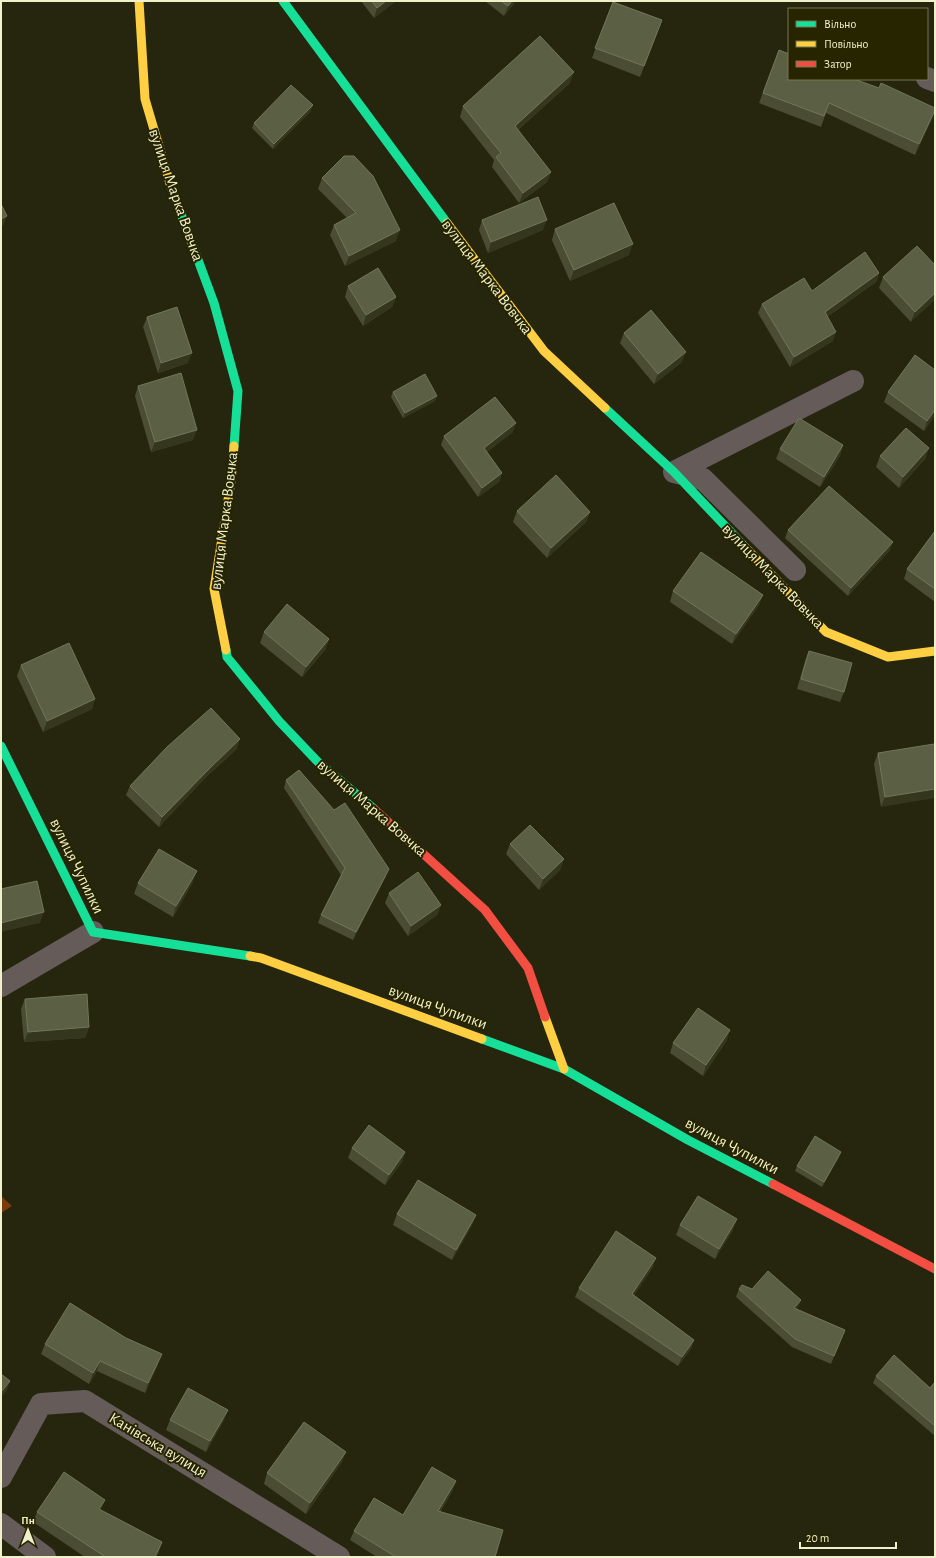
<svg xmlns="http://www.w3.org/2000/svg" width="936" height="1558" viewBox="0 0 936 1558" font-family="'Alegreya Sans',sans-serif">
<rect width="100%" height="100%" fill="#26250e"/>
<path fill="#7c3b0c" d="M1,1196l11,10 -11,7z"/>
<g fill="none" stroke-linecap="round" stroke-linejoin="round">
<g stroke="#655c5a" stroke-width="22">
<path d="M927,78l8,3"/>
<path d="M795,570l-92,-91 -29,-7 179,-91"/>
<path d="M1,986l92,-54"/>
<path d="M1,1477l40,-73 44,-3 254,156"/>
<path d="M1,1524l44,33"/>
</g>
<g stroke="#16e098" stroke-width="9">
<path d="M283,1l164,222"/>
<path d="M171,187l43,116 24,88 -4,55"/>
<path d="M605,408l69,64 70,74"/>
<path d="M226,650l1,7 52,64 39,41 56,47"/>
<path d="M1,746l92,186 157,24"/>
<path d="M482,1039l82,30 124,71 85,44"/>
</g>
<g stroke="#ffcf43" stroke-width="9">
<path d="M139,1l6,98 26,88"/>
<path d="M447,223l97,128 61,57"/>
<path d="M744,546l82,86 62,25 47,-6"/>
<path d="M226,650l-12,-61 17,-108 3,-35"/>
<path d="M250,956l11,2 221,81"/>
<path d="M545,1017l19,52"/>
</g>
<g stroke="#f24e42" stroke-width="9">
<path d="M374,809l111,101 43,58 17,49"/>
<path d="M773,1184l162,85"/>
</g>
</g>
<g fill="#4a4d34">
<path d="M361,1h35l-22,17z"/>
<path d="M485,1h31l-12,15z"/>
<path d="M613,2l49,18 -22,57 -48,-19z"/>
<path d="M779,50l156,61 -3,8 -17,36 -89,-42 -5,14 -62,-24z"/>
<path d="M570,83l-52,47 33,42 -4,10 -28,21 -27,-36 2,-7 -34,-43 3,-11z"/>
<path d="M311,111l-38,38 -21,-21 2,-5z"/>
<path d="M322,178l74,63 -51,25 -15,-31 4,-10 13,-7 -29,-29z"/>
<path d="M482,220l61,10 -55,23 -9,-23z"/>
<path d="M555,229l74,26 -59,26 -18,-41z"/>
<path d="M935,265l-24,57 -32,-34 4,-11z"/>
<path d="M879,273l-3,9 -49,35 6,24 -43,26 -32,-54 4,-9z"/>
<path d="M348,286l48,11 -4,10 -29,19 -18,-29z"/>
<path d="M147,317l41,46 -30,10 -15,-46z"/>
<path d="M624,333l58,29 -28,22 -34,-41z"/>
<path d="M138,386l55,54 -42,12 -16,-56z"/>
<path d="M393,392l42,9 -32,17 -12,-21z"/>
<path d="M888,392l47,23 -11,16 -40,-29z"/>
<path d="M513,432l-26,20 15,21 -3,9 -21,15 -37,-52 3,-9z"/>
<path d="M843,445l-3,11 -20,31 -44,-28 4,-10z"/>
<path d="M929,448l-4,11 -26,29 -23,-21 4,-11z"/>
<path d="M517,511l73,1 -4,10 -39,36 -34,-36z"/>
<path d="M788,530l102,20 -42,46 -63,-58z"/>
<path d="M935,531v71l-31,-23 3,-10z"/>
<path d="M673,591l90,4 -4,10 -27,39 -62,-42z"/>
<path d="M264,632l65,7 -4,11 -23,27 -42,-34z"/>
<path d="M809,651l35,41 -4,10 -43,-13 8,-28z"/>
<path d="M21,665l74,34 -3,10 -49,23 -26,-56z"/>
<path d="M237,749l-31,28 -47,50 -33,-32 4,-9z"/>
<path d="M935,750l-54,57 -7,-43 4,-11z"/>
<path d="M286,780l48,30 52,66 -33,64 -35,-17 3,-8 20,-40 -57,-87z"/>
<path d="M510,844l54,15 -4,11 -21,20 -33,-36z"/>
<path d="M193,882l-20,35 -39,-23 4,-11z"/>
<path d="M389,893l52,12 -4,10 -29,21 -23,-33z"/>
<path d="M25,999l64,28 -4,11 -61,4 -3,-33z"/>
<path d="M727,1040l-24,36 -33,-23 3,-10z"/>
<path d="M352,1148l53,4 -3,10 -17,23 -37,-27z"/>
<path d="M839,1157l-17,30 -27,-16 2,-5z"/>
<path d="M397,1214l79,1 -4,10 -20,35 -59,-35z"/>
<path d="M680,1225l53,5 -18,29 -39,-24z"/>
<path d="M653,1267l-19,28 60,45 -3,9 -13,17 -103,-69 4,-9z"/>
<path d="M739,1289h13l49,11 -4,9 48,21 -14,34 -39,-17 -56,-50z"/>
<path d="M45,1344l113,20 -13,29 -48,-22 -8,13 -48,-30z"/>
<path d="M876,1376l54,12 5,-6v54l-62,-53z"/>
<path d="M170,1420h54l-18,32 -40,-22z"/>
<path d="M342,1462l-36,52 -42,-30 3,-11z"/>
<path d="M453,1490l-13,22 55,45h-118l-27,-17 4,-9 49,-16z"/>
<path d="M101,1511l61,31 -6,15h-71l-52,-35 4,-10z"/>
</g>
<g fill="#34361e">
<path d="M386,1h10l-22,17 3,-10z"/>
<path d="M512,1h4l-12,15 4,-10z"/>
<path d="M574,72l-4,11 -59,53 4,-10z"/>
<path d="M313,105l-2,6 -38,38 1,-5z"/>
<path d="M935,110l-3,9 -17,36 4,-11z"/>
<path d="M551,172l-4,10 -28,21 4,-10z"/>
<path d="M7,216l-4,10 -2,1v-8z"/>
<path d="M547,220l-4,10 -55,23 3,-11z"/>
<path d="M400,230l-4,11 -51,25 4,-10z"/>
<path d="M633,244l-4,11 -59,26 4,-11z"/>
<path d="M879,273l-3,9 -55,39 4,-9z"/>
<path d="M935,293v7l-24,22 4,-10z"/>
<path d="M396,297l-4,10 -29,19 3,-11z"/>
<path d="M836,332l-3,9 -43,26 4,-10z"/>
<path d="M686,352l-4,10 -28,22 4,-10z"/>
<path d="M192,353l-4,10 -30,10 3,-10z"/>
<path d="M437,396l-2,5 -32,17 2,-5z"/>
<path d="M935,410v5l-11,16 3,-10z"/>
<path d="M516,423l-3,9 -32,25 3,-9z"/>
<path d="M197,430l-4,10 -42,12 4,-10z"/>
<path d="M843,445l-3,11 -20,31 4,-10z"/>
<path d="M929,448l-4,11 -26,29 4,-11z"/>
<path d="M502,473l-3,9 -21,15 4,-9z"/>
<path d="M590,512l-4,10 -39,36 4,-10z"/>
<path d="M893,542l-3,8 -42,46 3,-8z"/>
<path d="M763,595l-4,10 -27,39 4,-10z"/>
<path d="M329,639l-4,11 -23,27 4,-10z"/>
<path d="M95,699l-3,10 -49,23 4,-11z"/>
<path d="M240,739l-3,10 -31,28 -47,50 3,-10 48,-49z"/>
<path d="M935,789v9l-54,9 4,-10z"/>
<path d="M564,859l-4,11 -21,20 4,-11z"/>
<path d="M389,869l-3,7 -33,64 3,-8z"/>
<path d="M197,871l-4,11 -20,35 3,-11z"/>
<path d="M441,905l-4,10 -29,21 3,-10z"/>
<path d="M44,912l-4,11 -39,9v-9z"/>
<path d="M89,1027l-4,11 -61,4 4,-10z"/>
<path d="M730,1030l-3,10 -24,36 3,-11z"/>
<path d="M405,1152l-3,10 -17,23 4,-10z"/>
<path d="M841,1152l-2,5 -17,30 2,-5z"/>
<path d="M476,1215l-4,10 -20,35 4,-10z"/>
<path d="M737,1219l-4,11 -18,29 4,-10z"/>
<path d="M656,1258l-3,9 -24,36 3,-9z"/>
<path d="M801,1300l-3,8 -7,8 3,-8z"/>
<path d="M845,1330l-3,8 -11,26 3,-8z"/>
<path d="M694,1340l-3,9 -13,17 4,-9z"/>
<path d="M162,1354l-4,10 -13,29 3,-10z"/>
<path d="M100,1361l-3,10 -8,13 4,-11z"/>
<path d="M10,1381l-3,9 -6,7v-5z"/>
<path d="M228,1410l-4,10 -18,32 4,-11z"/>
<path d="M346,1452l-4,10 -36,52 4,-11z"/>
<path d="M456,1481l-3,9 -19,30 4,-9z"/>
<path d="M105,1500l-4,10 -2,-1z"/>
<path d="M162,1542l-3,11 -3,4h-1z"/>
</g>
<g fill="#5b5f44" stroke="#737659">
<path d="M372,1h14l-9,7z"/>
<path d="M501,1h11l-4,5z"/>
<path d="M613,2l49,18 -18,46 -49,-18z"/>
<path d="M540,36l34,36 -59,54 36,46 -28,21 -27,-36 5,-4 -38,-47z"/>
<path d="M779,50l10,4v25h65l25,9 2,-5 54,25v2l-16,34 -90,-41 -5,13 -61,-23z"/>
<path d="M291,85l22,20 -39,39 -20,-21z"/>
<path d="M344,156h10l19,20 27,54 -51,26 -15,-31 22,-12 -34,-35z"/>
<path d="M538,197l9,23 -56,22 -9,-22z"/>
<path d="M614,203l19,41 -59,26 -19,-41z"/>
<path d="M1,204l6,12 -6,3z"/>
<path d="M917,246l18,19v28l-20,19 -32,-35z"/>
<path d="M865,252l14,21 -54,39 11,20 -42,25 -32,-53 42,-26 8,13z"/>
<path d="M378,268l18,29 -30,18 -18,-29z"/>
<path d="M177,307l15,46 -31,10 -14,-46z"/>
<path d="M651,310l35,42 -28,22 -34,-41z"/>
<path d="M915,355l20,15v40l-8,11 -39,-29z"/>
<path d="M181,373l16,57 -42,12 -17,-56z"/>
<path d="M425,374l12,22 -32,17 -12,-21z"/>
<path d="M495,397l21,26 -32,25 18,25 -20,15 -38,-52z"/>
<path d="M799,418l44,27 -19,32 -44,-28z"/>
<path d="M906,428l23,20 -26,29 -23,-21z"/>
<path d="M556,475l34,37 -39,36 -34,-37z"/>
<path d="M829,486l64,56 -42,46 -63,-58z"/>
<path d="M935,531v58l-28,-20z"/>
<path d="M701,552l62,43 -27,39 -63,-43z"/>
<path d="M287,604l42,35 -23,28 -42,-35z"/>
<path d="M69,643l26,56 -48,22 -26,-56z"/>
<path d="M809,651l43,12 -8,29 -43,-13z"/>
<path d="M211,708l29,31 -30,29 -48,49 -32,-31 37,-39z"/>
<path d="M934,744l1,6v39l-50,8 -7,-44z"/>
<path d="M299,770l35,40 11,-7 44,66 -33,63 -35,-17 24,-47 -59,-88z"/>
<path d="M530,825l34,34 -21,20 -33,-35z"/>
<path d="M159,849l38,22 -21,35 -38,-23z"/>
<path d="M418,872l23,33 -30,21 -22,-33z"/>
<path d="M37,881l7,31 -43,11v-34z"/>
<path d="M87,994l2,33 -61,5 -3,-33z"/>
<path d="M698,1008l32,22 -24,35 -33,-22z"/>
<path d="M369,1125l36,27 -16,23 -37,-27z"/>
<path d="M815,1136l26,16 -17,30 -27,-16z"/>
<path d="M418,1180l58,35 -20,35 -59,-36z"/>
<path d="M698,1196l39,23 -18,30 -39,-24z"/>
<path d="M616,1231l40,27 -24,36 62,46 -12,17 -103,-69z"/>
<path d="M768,1271l33,29 -7,8 51,22 -11,26 -39,-17 -56,-50 3,-4 10,4z"/>
<path d="M70,1303l56,35 36,16 -14,29 -48,-22 -7,12 -48,-29z"/>
<path d="M894,1355l36,33 5,-6v44l-59,-50z"/>
<path d="M1,1374l9,7 -9,11z"/>
<path d="M188,1388l40,22 -18,31 -40,-21z"/>
<path d="M304,1422l42,30 -36,51 -43,-30z"/>
<path d="M432,1467l24,14 -18,30 65,19 -8,27h-99l-42,-26 20,-33 29,17z"/>
<path d="M64,1472l41,28 -6,9 63,33 -7,15h-51v-1l-67,-44z"/>
</g>
<g text-anchor="middle" dominant-baseline="central" stroke-width="4" stroke-linejoin="round" paint-order="stroke">
<g font-size="16" fill="#f0f0ca" stroke="#262500">
<text transform="translate(176 195) rotate(71)">вулиця Марка Вовчка</text>
<text transform="translate(487 277) rotate(53)">вулиця Марка Вовчка</text>
<text transform="translate(224 521) rotate(-83)">вулиця Марка Вовчка</text>
<text transform="translate(773 576) rotate(46)">вулиця Марка Вовчка</text>
<text transform="translate(372 808) rotate(41)">вулиця Марка Вовчка</text>
<text transform="translate(77 866) rotate(64)">вулиця Чупилки</text>
<text transform="translate(438 1007) rotate(20)">вулиця Чупилки</text>
<text transform="translate(732 1146) rotate(28)">вулиця Чупилки</text>
<text transform="translate(158 1445) rotate(31)">Канівська вулиця</text>
</g>
</g>
<rect width="936" height="1558" fill="none" stroke="#f0f0ca" stroke-width="4"/>
<rect x="788" y="8" width="140" height="72" fill="#262500" stroke="#777651"/>
<rect x="796" y="21" width="20" height="6" fill="#16e098" stroke="#777651"/>
<text x="824" y="28" font-size="12" fill="#f0f0ca">Вільно</text>
<rect x="796" y="41" width="20" height="6" fill="#ffcf43" stroke="#777651"/>
<text x="824" y="48" font-size="12" fill="#f0f0ca">Повільно</text>
<rect x="796" y="61" width="20" height="6" fill="#f24e42" stroke="#777651"/>
<text x="824" y="68" font-size="12" fill="#f0f0ca">Затор</text>
<g transform="translate(28 1530)" stroke="#262500" stroke-width="3" paint-order="stroke">
<path d="M0-3L7 15L0 10L-7 15Z" fill="#f0f0ca"/>
<text y="-6" font-size="11" font-weight="bold" text-anchor="middle" fill="#f0f0ca">Пн</text>
</g>
<path d="M800 1542v6h96v-6" fill="none" stroke="#f0f0ca" stroke-width="2"/>
<text x="806" y="1542" font-size="12" fill="#f0f0ca" stroke="#262500" stroke-width="3" paint-order="stroke">20 m</text>
</svg>
